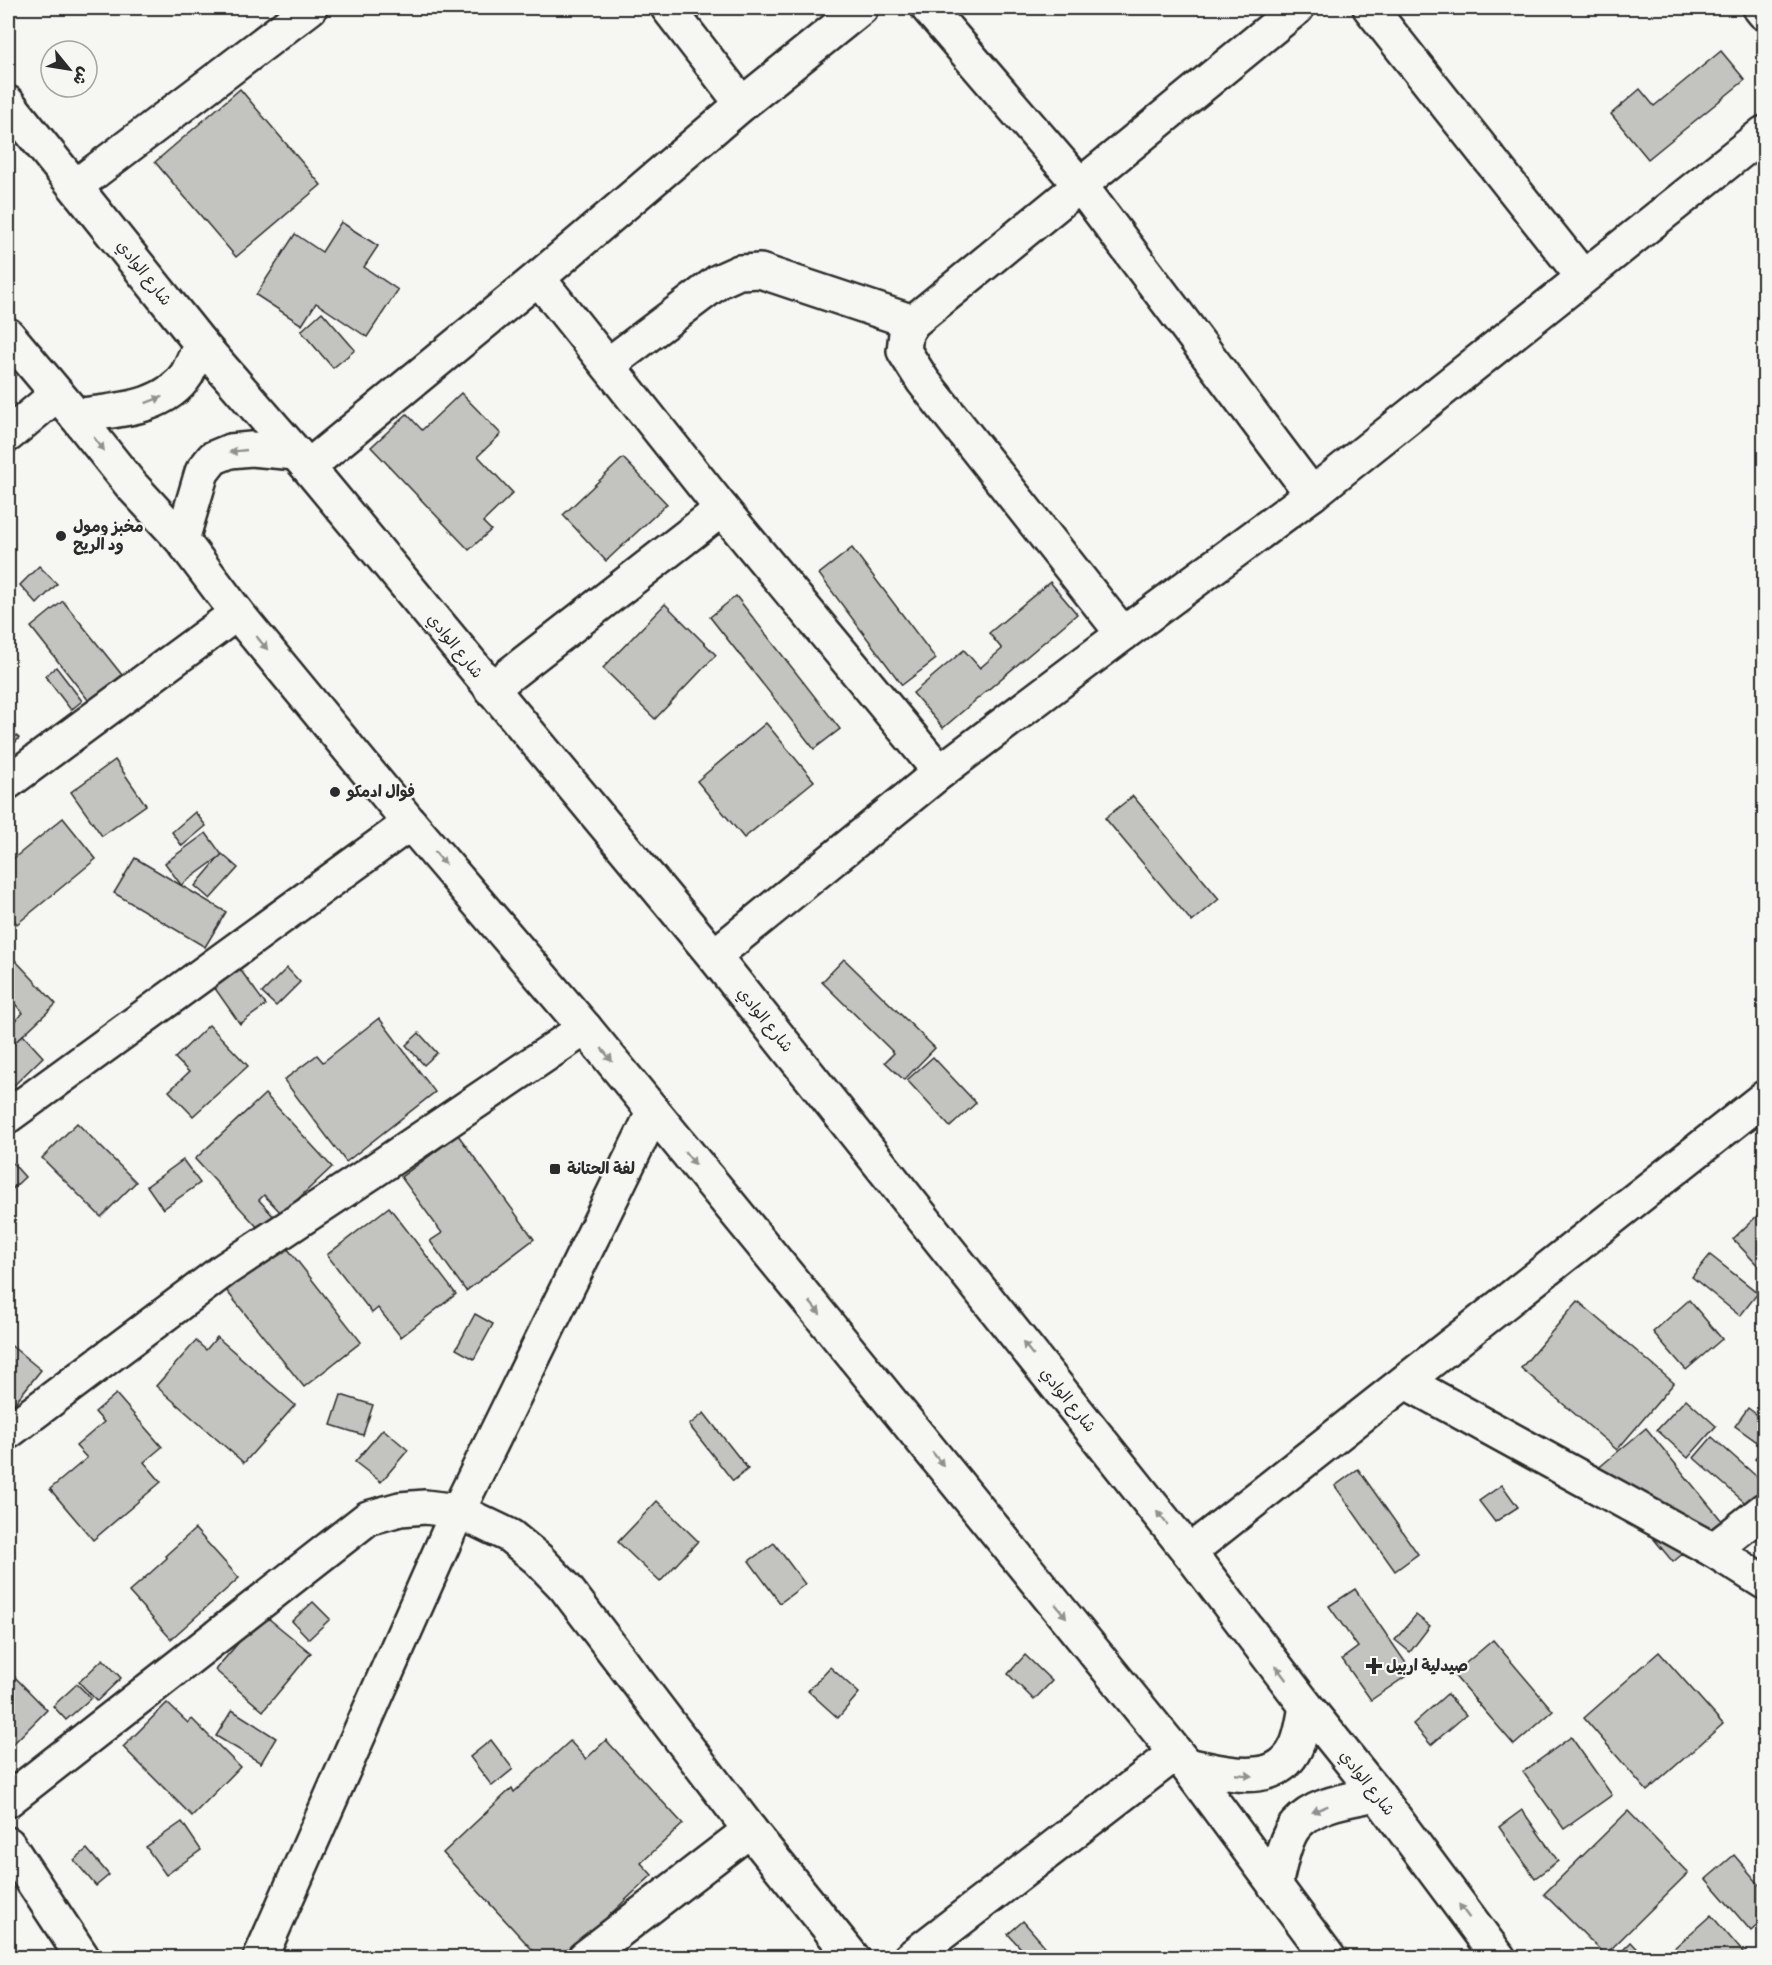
<svg xmlns="http://www.w3.org/2000/svg" width="1772" height="1965" viewBox="0 0 1772 1965" font-family="Pangolin,'Playpen Sans Arabic',sans-serif">
<rect width="100%" height="100%" fill="#f6f6f2"/>
<filter id="ink" filterUnits="userSpaceOnUse"><feTurbulence type="fractalNoise" baseFrequency=".0167" numOctaves="2"/><feDisplacementMap in="SourceGraphic" scale="12" xChannelSelector="R" yChannelSelector="G"/><feConvolveMatrix kernelMatrix="1 2 1 2 8 2 1 2 1" color-interpolation-filters="sRGB"/></filter>
<g filter="url(#ink)">
<g fill="#c3c3c0" stroke="#2b2b2b" stroke-width="1.5">
<path d="M1721,51l24,29 -97,79 -37,-45 29,-25 14,17z"/>
<path d="M240,89l81,96 -85,72 -81,-95z"/>
<path d="M341,222l37,24 -14,21 34,23 -31,47 -51,-34 -14,22 -46,-30 39,-61 27,18z"/>
<path d="M322,312l33,38 -22,18 -32,-37z"/>
<path d="M461,393l40,41 -23,22 35,37 -30,29 8,8 -22,20 -98,-103 36,-33 15,16z"/>
<path d="M623,458l44,46 -61,57 -43,-46z"/>
<path d="M852,548l84,111 -34,26 -83,-111z"/>
<path d="M39,566l18,18 -20,20 -17,-19z"/>
<path d="M1050,582l27,32 -134,114 -30,-35 51,-43 16,18 22,-19 -13,-16z"/>
<path d="M736,596l104,133 -26,20 -104,-132z"/>
<path d="M63,601l59,74 -33,26 -58,-74z"/>
<path d="M665,604l51,51 -61,64 -52,-51z"/>
<path d="M56,667l26,34 -11,9 -26,-34z"/>
<path d="M766,723l48,58 -70,57 -47,-57z"/>
<path d="M8,729l11,9 -11,13z"/>
<path d="M115,760l31,45 -44,31 -31,-44z"/>
<path d="M1133,796l86,103 -27,23 -87,-104z"/>
<path d="M195,812l11,14 -24,20 -10,-14z"/>
<path d="M63,818l33,41 -79,65 -9,-12v-49z"/>
<path d="M206,833l16,22 -41,30 -16,-22z"/>
<path d="M222,854l16,14 -28,31 -15,-13z"/>
<path d="M135,858l91,54 -21,35 -91,-54z"/>
<path d="M844,959l91,89 -31,32 -19,-18 9,-9 -72,-71z"/>
<path d="M15,960l41,44 -48,45v-22l15,-14 -15,-17v-29z"/>
<path d="M239,968l27,37 -26,19 -26,-37z"/>
<path d="M287,968l13,14 -24,24 -14,-13z"/>
<path d="M379,1018l56,74 -89,70 -62,-82 33,-25 6,7z"/>
<path d="M209,1025l39,41 -55,50 -24,-25 20,-19 -14,-14z"/>
<path d="M419,1033l18,20 -13,12 -18,-20z"/>
<path d="M23,1035l20,22 -35,34v-42z"/>
<path d="M933,1057l43,46 -26,24 -43,-47z"/>
<path d="M265,1094l67,73 -50,47 -18,-19 -5,5 16,18 -14,13 -66,-72z"/>
<path d="M77,1123l59,59 -35,35 -59,-59z"/>
<path d="M458,1135l76,104 -68,52 -36,-50 12,-8 -41,-56z"/>
<path d="M9,1159l16,18 -17,16v-33z"/>
<path d="M183,1160l17,23 -37,26 -16,-23z"/>
<path d="M389,1207l67,87 -55,43 -23,-29 -6,5 -45,-58z"/>
<path d="M1764,1209v63l-31,-33z"/>
<path d="M284,1244l77,98 -57,45 -78,-97z"/>
<path d="M1710,1255l48,38 -18,23 -48,-39z"/>
<path d="M1689,1300l33,39 -36,31 -33,-38z"/>
<path d="M1578,1301l96,82 -57,67 -96,-82z"/>
<path d="M475,1314l18,10 -19,35 -18,-10z"/>
<path d="M217,1337l78,68 -51,58 -88,-77 40,-45 10,9z"/>
<path d="M8,1343l33,27 -33,41z"/>
<path d="M116,1394l46,53 -18,15 17,20 -68,58 -43,-51 37,-31 -11,-12 28,-24 -9,-10z"/>
<path d="M341,1395l32,10 -10,30 -32,-10z"/>
<path d="M1686,1399l30,27 -28,32 -31,-28z"/>
<path d="M1748,1408l16,12v46l-9,-7 9,-12 -29,-21z"/>
<path d="M704,1413l44,56 -15,12 -44,-56z"/>
<path d="M1646,1428l76,93 -49,41 -77,-92z"/>
<path d="M383,1429l25,21 -27,32 -26,-20z"/>
<path d="M1712,1437l52,46v9l-13,16 -57,-50z"/>
<path d="M1358,1469l60,85 -23,17 -60,-85z"/>
<path d="M1502,1485l16,22 -23,15 -16,-21z"/>
<path d="M657,1501l41,40 -38,41 -42,-40z"/>
<path d="M195,1529l44,49 -68,61 -42,-47 38,-34 -2,-2z"/>
<path d="M774,1543l31,41 -25,19 -31,-42z"/>
<path d="M1355,1589l57,83 -41,28 -29,-41 16,-12 -29,-41z"/>
<path d="M313,1602l17,17 -21,20 -17,-18z"/>
<path d="M263,1614l48,39 -48,58 -48,-41z"/>
<path d="M1416,1615l14,11 -20,26 -15,-12z"/>
<path d="M1493,1640l60,71 -39,34 -61,-71z"/>
<path d="M1659,1652l64,72 -76,67 -63,-73z"/>
<path d="M1025,1655l27,26 -18,19 -26,-26z"/>
<path d="M103,1659l18,19 -24,23 -18,-19z"/>
<path d="M830,1667l29,26 -21,25 -30,-27z"/>
<path d="M8,1670l39,40 -39,39z"/>
<path d="M77,1684l14,14 -25,22 -13,-14z"/>
<path d="M1447,1694l19,21 -35,30 -18,-21z"/>
<path d="M167,1703l21,20 4,-4 48,48 -48,49 -69,-69z"/>
<path d="M232,1710l44,28 -15,25 -45,-27z"/>
<path d="M1571,1737l41,58 -48,34 -41,-57z"/>
<path d="M491,1740l22,29 -21,17 -22,-29z"/>
<path d="M606,1740l77,84 -42,39 11,12 -88,83h-24l-97,-105 69,-65 2,4 56,-51 16,18z"/>
<path d="M1522,1810l36,51 -23,17 -36,-51z"/>
<path d="M1628,1811l60,62 -83,82 -61,-61z"/>
<path d="M182,1822l19,28 -35,25 -20,-28z"/>
<path d="M1764,1846v16l-7,-8z"/>
<path d="M87,1849l22,26 -13,11 -22,-26z"/>
<path d="M1734,1855l30,35v29l-13,12 -45,-52z"/>
<path d="M1711,1915l37,43h-85z"/>
<path d="M1023,1921l26,30 -8,7h-11l-22,-24z"/>
<path d="M1631,1942l15,16h-31z"/>
</g>
<g fill="none" stroke-linecap="round" stroke-linejoin="round">
<g stroke="#2b2b2b" stroke-width="38">
<g id="minor">
<path d="M668,8l74,96"/>
<path d="M928,8l152,177 232,309"/>
<path d="M1370,8l213,269"/>
<path d="M1760,8l4,5"/>
<path d="M76,186l234,-178"/>
<path d="M538,278l184,231 218,263"/>
<path d="M608,365l111,-84 20,-9 21,-1 153,51"/>
<path d="M8,435l49,-41"/>
<path d="M308,467l230,-189 204,-174 119,-96"/>
<path d="M1123,634l-200,-253 -19,-30 2,-18 7,-11 384,-314"/>
<path d="M491,689l231,-180"/>
<path d="M8,782l229,-169"/>
<path d="M714,956l226,-184 183,-138 189,-140 452,-361"/>
<path d="M8,1116l402,-293"/>
<path d="M1406,1382l307,168 51,32"/>
<path d="M8,1432l216,-162 148,-98 213,-144"/>
<path d="M1713,1550l51,-40"/>
<path d="M1189,1552l575,-454"/>
<path d="M8,1800l360,-282 32,-9 25,-2 33,4 52,25 28,23 27,28 185,243 103,128"/>
<path d="M8,1844l75,114"/>
<path d="M260,1958l198,-447 195,-398"/>
<path d="M584,1958l166,-128"/>
<path d="M910,1958l266,-205"/>
</g>
</g>
<g stroke="#2b2b2b" stroke-width="38">
<g id="major">
<path d="M8,103l193,241 107,123 406,489 475,596 117,154 71,88 122,164"/>
<path d="M8,335l68,81 55,69 51,55 55,73 173,210 175,205 249,304 352,433 143,193"/>
<path d="M76,416c38,-6 88,-6 111,-42 5,-10 9,-20 14,-30"/>
<path d="M182,540l20,-68 11,-14 17,-7 21,-2 45,4"/>
<path d="M1186,1765c38,7 94,26 112,-23 4,-11 6,-24 8,-36"/>
<path d="M1275,1886c4,-17 9,-48 21,-61 19,-22 54,-25 81,-31"/>
</g>
</g>
<use href="#minor" stroke="#f6f6f2" stroke-width="33"/>
<use href="#major" stroke="#f6f6f2" stroke-width="33"/>
</g>
<defs><path id="oneway-solid" d="M-6-.8H1V-3.2L6.5 0L1 3.2V.8H-6Z" transform="scale(1.5)"/></defs>
<g fill="#90908e">
<use href="#oneway-solid" transform="translate(154 400) rotate(-21)"/>
<use href="#oneway-solid" transform="translate(99 444) rotate(52)"/>
<use href="#oneway-solid" transform="translate(238 451) rotate(174)"/>
<use href="#oneway-solid" transform="translate(262 643) rotate(50)"/>
<use href="#oneway-solid" transform="translate(440 858) rotate(50)"/>
<use href="#oneway-solid" transform="translate(607 1055) rotate(51)"/>
<use href="#oneway-solid" transform="translate(690 1158) rotate(50)"/>
<use href="#oneway-solid" transform="translate(815 1308) rotate(50)"/>
<use href="#oneway-solid" transform="translate(1028 1349) rotate(-129)"/>
<use href="#oneway-solid" transform="translate(938 1459) rotate(51)"/>
<use href="#oneway-solid" transform="translate(1162 1518) rotate(-129)"/>
<use href="#oneway-solid" transform="translate(1061 1611) rotate(51)"/>
<use href="#oneway-solid" transform="translate(1281 1673) rotate(-127)"/>
<use href="#oneway-solid" transform="translate(1244 1775) rotate(5)"/>
<use href="#oneway-solid" transform="translate(1320 1809) rotate(158)"/>
<use href="#oneway-solid" transform="translate(1464 1911) rotate(-127)"/>
</g>
</g>
<g fill="#2b2b2b" stroke="#f6f6f2" stroke-width="2">
<circle cx="61" cy="536" r="6"/>
<circle cx="335" cy="792" r="6"/>
<rect x="549" y="1163" width="12" height="12" rx="3"/>
<path d="M1371 1657h6v6h6v6h-6v6h-6v-6h-6v-6h6z"/>
</g>
<g text-anchor="middle" dominant-baseline="central" stroke-width="4.5" stroke-linejoin="round" paint-order="stroke">
<g font-size="16" fill="#2b2b2b" stroke="#f6f6f2">
<text transform="translate(144 273) rotate(52)">شارع الوادي</text>
<text transform="translate(455 646) rotate(51)">شارع الوادي</text>
<text transform="translate(765 1020) rotate(51)">شارع الوادي</text>
<text transform="translate(1068 1400) rotate(51)">شارع الوادي</text>
<text transform="translate(1367 1783) rotate(52)">شارع الوادي</text>
</g>
<g font-size="16" font-weight="bold" fill="#2b2b2b" stroke="#f6f6f2" text-anchor="start">
<text x="73" y="527">مخبز ومول<tspan x="73" dy="18">ود الريح</tspan></text>
<text x="347" y="792">فوال ادمكو</text>
<text x="567" y="1169">لفة الحتانة</text>
<text x="1386" y="1666">صيدلية اربيل</text>
</g>
</g>
<rect width="1772" height="1965" fill="none" stroke="#f6f6f2" stroke-width="30"/>
<rect x="15" y="15" width="1742" height="1935" fill="none" stroke="#2b2b2b" stroke-width="2" filter="url(#ink)"/>
<g transform="translate(69 69) rotate(120)"><circle r="28" fill="#f6f6f2" stroke="#a5a5a2" stroke-width="1.5"/>
<path d="M0-4.5L10 22L0 15L-10 22Z" fill="#2b2b2b"/>
<text y="-9" font-size="16" font-weight="bold" text-anchor="middle" fill="#2b2b2b">ش</text>
</g>
</svg>
